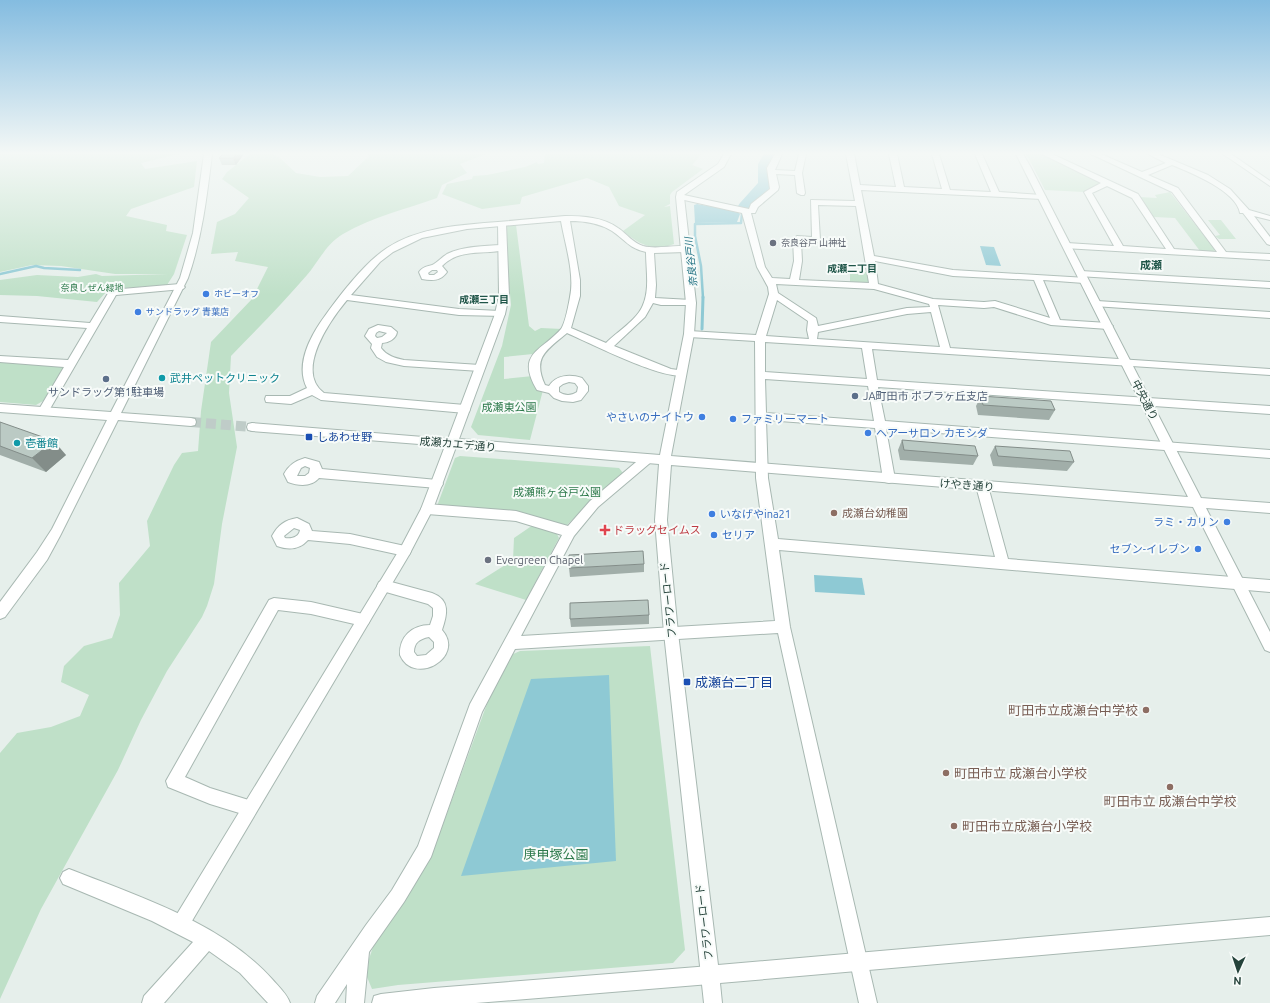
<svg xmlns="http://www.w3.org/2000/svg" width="1270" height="1003" viewBox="0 0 1270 1003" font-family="Ubuntu,'Noto Sans JP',sans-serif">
<rect width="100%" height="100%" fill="#e6efeb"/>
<g fill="#bfe0c8">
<path d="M0,154h179l-38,9 4,6 52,-8 -3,26 -63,22 -5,7 41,9 -1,6 21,4 -13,39 -7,11 -43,3 -17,3 -10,11 -60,-6 -37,-1v-15l37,-5 41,2 18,-3 6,2 66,-2h-53l-54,-8 -29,-1 -32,7z"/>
<path d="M250,154h22l7,3 17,16 24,4 28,-1 19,-18 2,-4h117l-26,10 7,9 -25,12 -5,13c-31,11 -65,19 -94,36 -17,10 -24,27 -36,41 -24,28 -50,54 -76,81l-2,37 8,54 -15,77 -8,60 -7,22 -5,11 -35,54 -26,49 -23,50 -77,139 -41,90v-246l17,-20 34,-6 29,-11 9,-21 -28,-13 3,-16 20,-20 28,-8 8,-23 -1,-32 31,-37 -3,-25 27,-56 8,-12 16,-2 3,-40 10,-69 41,-43 16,-32 -33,-6 3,-9 -27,2 6,-32 18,-8 14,-16 -27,-19 5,-7z"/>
<path d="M545,154h157l-10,11 11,4 -31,23 -2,3v9l-6,3 6,-1 4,38c-22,8 -35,0 -51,-13l22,-16 -26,-9 -10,-19 -22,-9 -65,19 -2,7 -38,5 -40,-15 5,-10 25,-5 1,-3 14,-1 38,-8 12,-5 1,2 6,-1z"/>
<path d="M1025,154h16l60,29 -17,9 -39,-2 -16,-31z"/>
<path d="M1170,192l45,58 -1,1h-14l-25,-33 -21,-1 -15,-20 18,1 -2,-3z"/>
<path d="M1208,220h13l15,19h-17l-4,-3 5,-1z"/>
<path d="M516,225l13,101 6,5 6,-3 21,1 -29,25 -29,3v22l29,-3 10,14 -13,50 -52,-5 -7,-8 31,-81 9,-41 -7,-79z"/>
<path d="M850,271l17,1 2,9 -3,2 -16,-1z"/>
<path d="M0,362l65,5 -22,34 -7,4 -36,-3z"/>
<path d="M460,456l159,12 4,5 -36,32 -20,20 -50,-12 -80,-7 18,-48z"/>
<path d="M533,525l23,7 3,6 -33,62 -51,-16 38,-24 1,-22z"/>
<path d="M650,646l35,304 -12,13 -275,22 -26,4 -5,-12 2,-18 5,-15 57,-87 57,-156 23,-46 9,-4z"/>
</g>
<g fill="#8ec9d4">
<path d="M697,204l39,7 4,3 -3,8 -42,1 -1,-18z"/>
<path d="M980,246l14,1 7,19 -15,-1z"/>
<path d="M814,575l48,3 3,17 -50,-3z"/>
<path d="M609,675l7,186 -155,15 70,-197z"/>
</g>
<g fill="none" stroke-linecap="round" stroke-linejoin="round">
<g stroke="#8ec9d4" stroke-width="2.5">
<path d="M0,274l36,-8 8,2 36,2"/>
<path d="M703,298l-2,-32 -6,-30v-12l46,-1 1,-9"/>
</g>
<path stroke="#8ec9d4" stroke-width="3" d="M702,329l1,-32"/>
<path fill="#8ec9d4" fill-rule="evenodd" d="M764,154h13c-11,17 -1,17 -5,30 -3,6 -18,23 -23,25 -3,2 -6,1 -9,0l-2,-3 2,-3 18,-20v-19z"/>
<path stroke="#bfccc8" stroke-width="10" stroke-dasharray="10 5" stroke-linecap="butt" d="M191,422l61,5"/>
<g stroke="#a8b8b2" stroke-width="2">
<g id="minor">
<path d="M724,154h7l-7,13 -40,28 65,14 2,-5 19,-15 -3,-21 8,-14h7l-7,16 20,1 4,-17h7l-4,19 3,20 -1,2h-3l-4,-2 -2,-18 -19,-1 3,13 -1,3 -20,17 -3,6h-4l14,54 7,11 18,1 4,-18 -1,-22 4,-3 15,1 -1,-37 44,1 -9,-47h8l6,31 36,2 -7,-33h8l7,33 38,2 -10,-35h7l11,36 41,2 -16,-38h7l17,38 43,3 4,2 -4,2 -181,-9 13,66 79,14 134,8 1,2 -1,2 -3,1 -41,-3 17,40 48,3 5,3 -5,3 -57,-4 -57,-18 -10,1 -46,-3 12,43 320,21v6l-398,-26 5,31 393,26v8l-392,-27 7,34 385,29v8l-384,-29 9,50 -2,3 -4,1 -4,-1 -2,-3 -8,-51 -109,-8 2,58 10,61 217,18 -19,-71 2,-3 4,-1 4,1 2,3 20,73 262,21v12l-491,-42 11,77 87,376h-18l-81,-370 -263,16 -33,63 -51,145 -27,45 -35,50 -5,51h-18l1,-19 -12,19h-20l2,-7 49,-71 26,-35 26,-44 52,-142 92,-169 -46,-14 -89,-7 -4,-2 -2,-3 2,-3 4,-2 89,7 52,15 22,-25 52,-44 4,-1 4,1 2,3 -2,3 -52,44 -24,29 -53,100 254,-15 -19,-143 -1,-137 -66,-4 -5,-3 5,-3 67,4 13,-41 -1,-7 -11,-20 -15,-54 -62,-14 -4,-2 1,-5 41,-28zM818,205l38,1 13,77 -70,-3 3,-19 -1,-19 15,1 4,-3zM875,261l78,15 81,4 16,38 -55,-17 -11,1 -51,-3 -55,-15zM776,284l98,5 55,15 1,3 -23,1 -89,18 -2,-8 -38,-25zM777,300l31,21 -1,9 2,9 -43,-3zM931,312l9,35 -123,-8 1,-7 89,-18zM765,342l97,6 5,31 -102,-7zM765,379l103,7 6,35 -108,-8z"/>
<path d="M1042,154h10l86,40 36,55 43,3 -45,-60 -81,-38h10l41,18 24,-9 -18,-9h10l50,21 22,14 19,21 21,6v4l-16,-4 16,21v8l-3,-1 -24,-31h-3c-4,-22 -48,-40 -68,-48l-24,10 30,13 48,64 44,2v6l-206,-12 -1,-2 1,-2 3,-1 47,3 -30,-54 17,-9zM1107,186l25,12 34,51 -43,-3 -31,-53z"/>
<path d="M1223,154h8l39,27v5z"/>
<path d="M565,216c18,0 38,1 53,12 9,6 15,15 25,18 15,4 31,-2 46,1l1,2 -1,2 -3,1 -32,1 2,32 -1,13 36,2 3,1 2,2 -2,2h-33l-8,-2 -8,14 -31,29 57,23 14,2 1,2 -1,2c-21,6 -95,-32 -118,-42 -20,17 -35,24 -22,52l4,1c7,-11 21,-12 33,-8l6,8v5l-7,9 -8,2 -11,-1 -8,-3 -5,-5 -12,-3c-22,-37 5,-39 24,-61 4,-5 8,-26 9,-32 5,-23 -5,-53 -9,-76l-94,8 -45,9 -29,14 -13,10 -29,33 108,14 41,2 5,3 -2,2 -44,-1 -112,-15c-16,19 -53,71 -23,93l141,12 4,1 1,3 -1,3 -4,1 -144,-13 -9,-5 -21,9 -25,-2 -1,-3 1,-3h24l17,-8c-11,-21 1,-47 13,-65 16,-23 44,-60 67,-75 32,-21 74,-23 111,-26 23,-2 45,-4 67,-6zM570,221c14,0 29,2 42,10 12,8 18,18 34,21 0,17 4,37 -3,53 -6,15 -25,26 -37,38l-35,-15 9,-32v-16zM569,382l6,1 3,4 -1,5c-6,4 -12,4 -18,0v-5l4,-3z"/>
<path d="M502,245l3,1 1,2 -1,2c-22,5 -45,-2 -63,16l5,6c-6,9 -15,9 -25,7l-3,-7c5,-7 10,-5 15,-8 5,-3 8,-7 13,-10 17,-8 37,-8 55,-9zM432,270h5l1,2 -4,3h-5l-1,-2z"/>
<path d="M1081,271l189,11v6l-192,-12 -1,-2z"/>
<path d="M180,284l5,3 -2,2 -67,6 -69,119h-8l-1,-3 26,-44 -64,-5v-6l68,4 19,-32 -87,-6v-6l90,7 20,-33z"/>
<path d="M1097,301l173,11v6l-176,-12 -2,-2 2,-2z"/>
<path d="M378,325l13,2 6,5c-1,7 -9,11 -15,11l-1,5c6,8 14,10 23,12l76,5 5,3 -5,3 -76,-5 -18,-4 -9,-5 -6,-9 1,-4 -7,-8 4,-7zM379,331l8,2 -5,4 -5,1 -2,-2 1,-3z"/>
<path d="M305,458l14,4 3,7 115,11 4,1 2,3 -2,3 -4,1 -118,-10c-8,9 -20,8 -31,4l-4,-8c5,-9 11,-13 21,-16zM305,466l5,2 -1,5 -4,3h-8l4,-8z"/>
<path d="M297,518l12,6 3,7 38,3 55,12 4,1 2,4 -2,4 -4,1 -55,-12 -42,-4c-9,10 -20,10 -31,6l-5,-10c6,-11 13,-16 25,-18zM294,528l6,2c-1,7 -8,9 -15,8l-1,-2z"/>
<path d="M384,580l48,13c19,7 15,22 10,37 24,27 -28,57 -42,25 -1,-18 12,-30 30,-30l3,-9v-8l-5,-4 -49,-14 -2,-4 2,-4zM429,637l5,5v6l-8,7 -9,1 -3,-4c0,-9 5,-13 15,-15z"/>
<path d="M274,598l37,4 52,12 5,2 2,4 -2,4 -5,2 -52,-12 -33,-4 -93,167 25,11 45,14 2,6 -2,6 -6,2 -39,-12 -42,-17 -2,-6 103,-181z"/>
<path d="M69,869c69,27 153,54 203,110 7,8 15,15 18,24h-22l-28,-30 -31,-22 -45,52h-22l2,-7 49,-54 -41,-21 -89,-37 -3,-6 3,-6z"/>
<path d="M710,966l7,2 2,7 -2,7 -7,2 -234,19h-104l2,-7 7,-2 53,-6z"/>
</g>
</g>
<g stroke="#a8b8b2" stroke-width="2">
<g id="tertiary">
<path d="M204,154h8c-5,42 -10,84 -24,124l-67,135 70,5 4,1 1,3 -1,3 -4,1 -73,-6 -58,116 -13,24 -42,57 -5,2v-17l37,-50 15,-23 55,-109 -107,-8v-8l111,8 69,-134 13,-45z"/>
<path d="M1016,154h7l7,12 171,332 69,5v10l-64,-5 64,124v20l-5,-2 -72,-143 -522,-42 -4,55 11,113 40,332 552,-48v18l-550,48 2,20h-18l-40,-370 -9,-113 4,-56 -203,-17 -23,62 -24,46 -223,376 -6,3 -6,-3 -3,-6 3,-6 227,-372 20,-38 24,-63 -193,-15 -4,-1 -1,-3 1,-3 4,-1 196,16 47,-125 4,-19 -1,-71 1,-2h6l1,2 3,71 -4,19 -46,125 201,16 24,-121 2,-31 -10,-106 4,-2 4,2 12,106 -2,31 -23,122 517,41z"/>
</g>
</g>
<use href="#minor" fill="#fff" fill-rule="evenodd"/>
<use href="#tertiary" fill="#fff" fill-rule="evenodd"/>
</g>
<g fill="#a1aea9">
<path d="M223,154h21l-8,11h-14l-3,-7z"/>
<path d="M981,396l74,14 -6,10 -71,-5 -2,-9z"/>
<path d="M0,422l66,33 -20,17 -46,-17z"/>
<path d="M902,440l76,16 -5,9 -73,-5 -2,-10z"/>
<path d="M995,446l79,16 -7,9 -74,-5 -3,-11z"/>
<path d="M644,564v8l-74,5 -1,-9z"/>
<path d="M649,615v9l-78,3 -1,-8z"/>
</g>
<g fill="#838d89">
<path d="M236,154h8l-8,11 -3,-7z"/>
<path d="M54,441l12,14 -20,17 -14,-14z"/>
</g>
<g fill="#bbcac4" stroke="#838d89">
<path d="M223,154h13l-3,4h-14z"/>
<path d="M981,396l70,5 4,9 -72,-5z"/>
<path d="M0,422l54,19 -22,17 -32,-12z"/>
<path d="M902,440l73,6 3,10 -74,-6z"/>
<path d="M995,446l75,5 4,11 -76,-6z"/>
<path d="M643,551l1,13 -75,4v-13z"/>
<path d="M648,600l1,15 -79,4v-16z"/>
</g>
<linearGradient id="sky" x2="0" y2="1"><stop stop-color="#84bce0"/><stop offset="0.52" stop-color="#f4f8f6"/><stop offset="1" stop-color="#f4f8f6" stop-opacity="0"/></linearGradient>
<rect width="1270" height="295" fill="url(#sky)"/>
<g fill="#6b7280" stroke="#f7fbf9" stroke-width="1.5">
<circle cx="773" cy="243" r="4"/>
<circle cx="488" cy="560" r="4"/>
</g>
<g fill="#3f7fe0" stroke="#f7fbf9" stroke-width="1.5">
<circle cx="206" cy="294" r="4"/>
<circle cx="138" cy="312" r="4"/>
<circle cx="702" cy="417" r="4"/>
<circle cx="733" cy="419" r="4"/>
<circle cx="868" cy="433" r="4"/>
<circle cx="712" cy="514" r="4"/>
<circle cx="1227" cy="522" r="4"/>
<circle cx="714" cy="535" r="4"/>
<circle cx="1198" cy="549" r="4"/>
</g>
<g fill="#0f9aa8" stroke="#f7fbf9" stroke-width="1.5">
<circle cx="162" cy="378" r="4"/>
<circle cx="17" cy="443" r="4"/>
</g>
<g fill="#5c6f8a" stroke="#f7fbf9" stroke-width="1.5">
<circle cx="106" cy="379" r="4"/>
<circle cx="855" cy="396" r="4"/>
</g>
<g fill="#1a4fb4" stroke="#f7fbf9" stroke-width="1.5">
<rect x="305" y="433" width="8" height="8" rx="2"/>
<rect x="683" y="678" width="8" height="8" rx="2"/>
</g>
<g fill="#8d6e63" stroke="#f7fbf9" stroke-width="1.5">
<circle cx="834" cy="513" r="4"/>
<circle cx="1146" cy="710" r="4"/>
<circle cx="946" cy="773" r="4"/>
<circle cx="1170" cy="787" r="4"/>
<circle cx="954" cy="826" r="4"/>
</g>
<path fill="#e0444e" stroke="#f7fbf9" stroke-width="1.5" d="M603 524h4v4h4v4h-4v4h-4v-4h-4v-4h4z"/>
<g text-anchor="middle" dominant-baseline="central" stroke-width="4" stroke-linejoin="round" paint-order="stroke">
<g font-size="9" fill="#5b616d" stroke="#f7fbf9" text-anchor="start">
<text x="781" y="243">奈良谷戸 山神社</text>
</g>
<g font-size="9" fill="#2d7a4b" stroke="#f7fbf9">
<text x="92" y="288">奈良しぜん緑地</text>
</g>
<g font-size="9" fill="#366cbe" stroke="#f7fbf9" text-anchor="start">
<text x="214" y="294">ホビーオフ</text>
<text x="146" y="312">サンドラッグ 青葉店</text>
</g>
<g font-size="10" font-style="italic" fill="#1c6f80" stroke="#f7fbf9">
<text transform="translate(691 262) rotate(-96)">奈良谷戸川</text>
</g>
<g font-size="10" font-weight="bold" fill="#1f5548" stroke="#f7fbf9">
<text x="852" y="268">成瀬二丁目</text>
<text x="484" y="299">成瀬三丁目</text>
</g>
<g font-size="11" font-weight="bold" fill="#1f5548" stroke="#f7fbf9">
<text x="1151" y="265">成瀬</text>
</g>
<g font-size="11" fill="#0d838f" stroke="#f7fbf9" text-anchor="start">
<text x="170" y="378">武井ペットクリニック</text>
<text x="25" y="443">壱番館</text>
</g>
<g font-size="11" fill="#4e5e75" stroke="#f7fbf9">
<text x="106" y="392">サンドラッグ第1駐車場</text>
<text x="863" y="396" text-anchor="start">JA町田市 ポプラヶ丘支店</text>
</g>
<g font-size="11" fill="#24423a" stroke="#f7fbf9">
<text transform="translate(1145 400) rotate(63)">中央通り</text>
<text transform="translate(458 444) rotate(5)">成瀬カエデ通り</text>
<text transform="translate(967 485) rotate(4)">けやき通り</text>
<text transform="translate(668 600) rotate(-96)">フラワーロード</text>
<text transform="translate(704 922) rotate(-97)">フラワーロード</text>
</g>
<g font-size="11" fill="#2d7a4b" stroke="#f7fbf9">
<text x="509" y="407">成瀬東公園</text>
<text x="557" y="492">成瀬熊ヶ谷戸公園</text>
</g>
<g font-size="11" fill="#366cbe" stroke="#f7fbf9" text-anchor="start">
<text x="694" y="417" text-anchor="end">やさいのナイトウ</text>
<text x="741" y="419">ファミリーマート</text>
<text x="876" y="433">ヘアーサロン カモシダ</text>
<text x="720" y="514">いなげやina21</text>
<text x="1219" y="522" text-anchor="end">ラミ・カリン</text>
<text x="722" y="535">セリア</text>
<text x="1190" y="549" text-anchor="end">セブン-イレブン</text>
</g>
<g font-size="11" fill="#164399" stroke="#f7fbf9" text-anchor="start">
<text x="317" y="437">しあわせ野</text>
</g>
<g font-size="11" fill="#785e54" stroke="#f7fbf9" text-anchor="start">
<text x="842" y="513">成瀬台幼稚園</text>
</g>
<g font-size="11" fill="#be3a42" stroke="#f7fbf9" text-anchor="start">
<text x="613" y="530">ドラッグセイムス</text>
</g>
<g font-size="11" fill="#5b616d" stroke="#f7fbf9" text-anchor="start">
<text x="496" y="560">Evergreen Chapel</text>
</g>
<g font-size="13" fill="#164399" stroke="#f7fbf9" text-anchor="start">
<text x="695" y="682">成瀬台二丁目</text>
</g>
<g font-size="13" fill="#785e54" stroke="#f7fbf9" text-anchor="start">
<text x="1138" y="710" text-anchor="end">町田市立成瀬台中学校</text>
<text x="954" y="773">町田市立 成瀬台小学校</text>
<text x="1170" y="801" text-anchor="middle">町田市立 成瀬台中学校</text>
<text x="962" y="826">町田市立成瀬台小学校</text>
</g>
<g font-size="13" fill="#2d7a4b" stroke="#f7fbf9">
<text x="556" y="854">庚申塚公園</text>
</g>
</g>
<g transform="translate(1238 971) rotate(183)" stroke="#f7fbf9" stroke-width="3" paint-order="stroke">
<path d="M0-3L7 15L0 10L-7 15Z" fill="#24423a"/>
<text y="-6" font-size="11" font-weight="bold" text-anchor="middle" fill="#24423a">N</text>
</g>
</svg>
